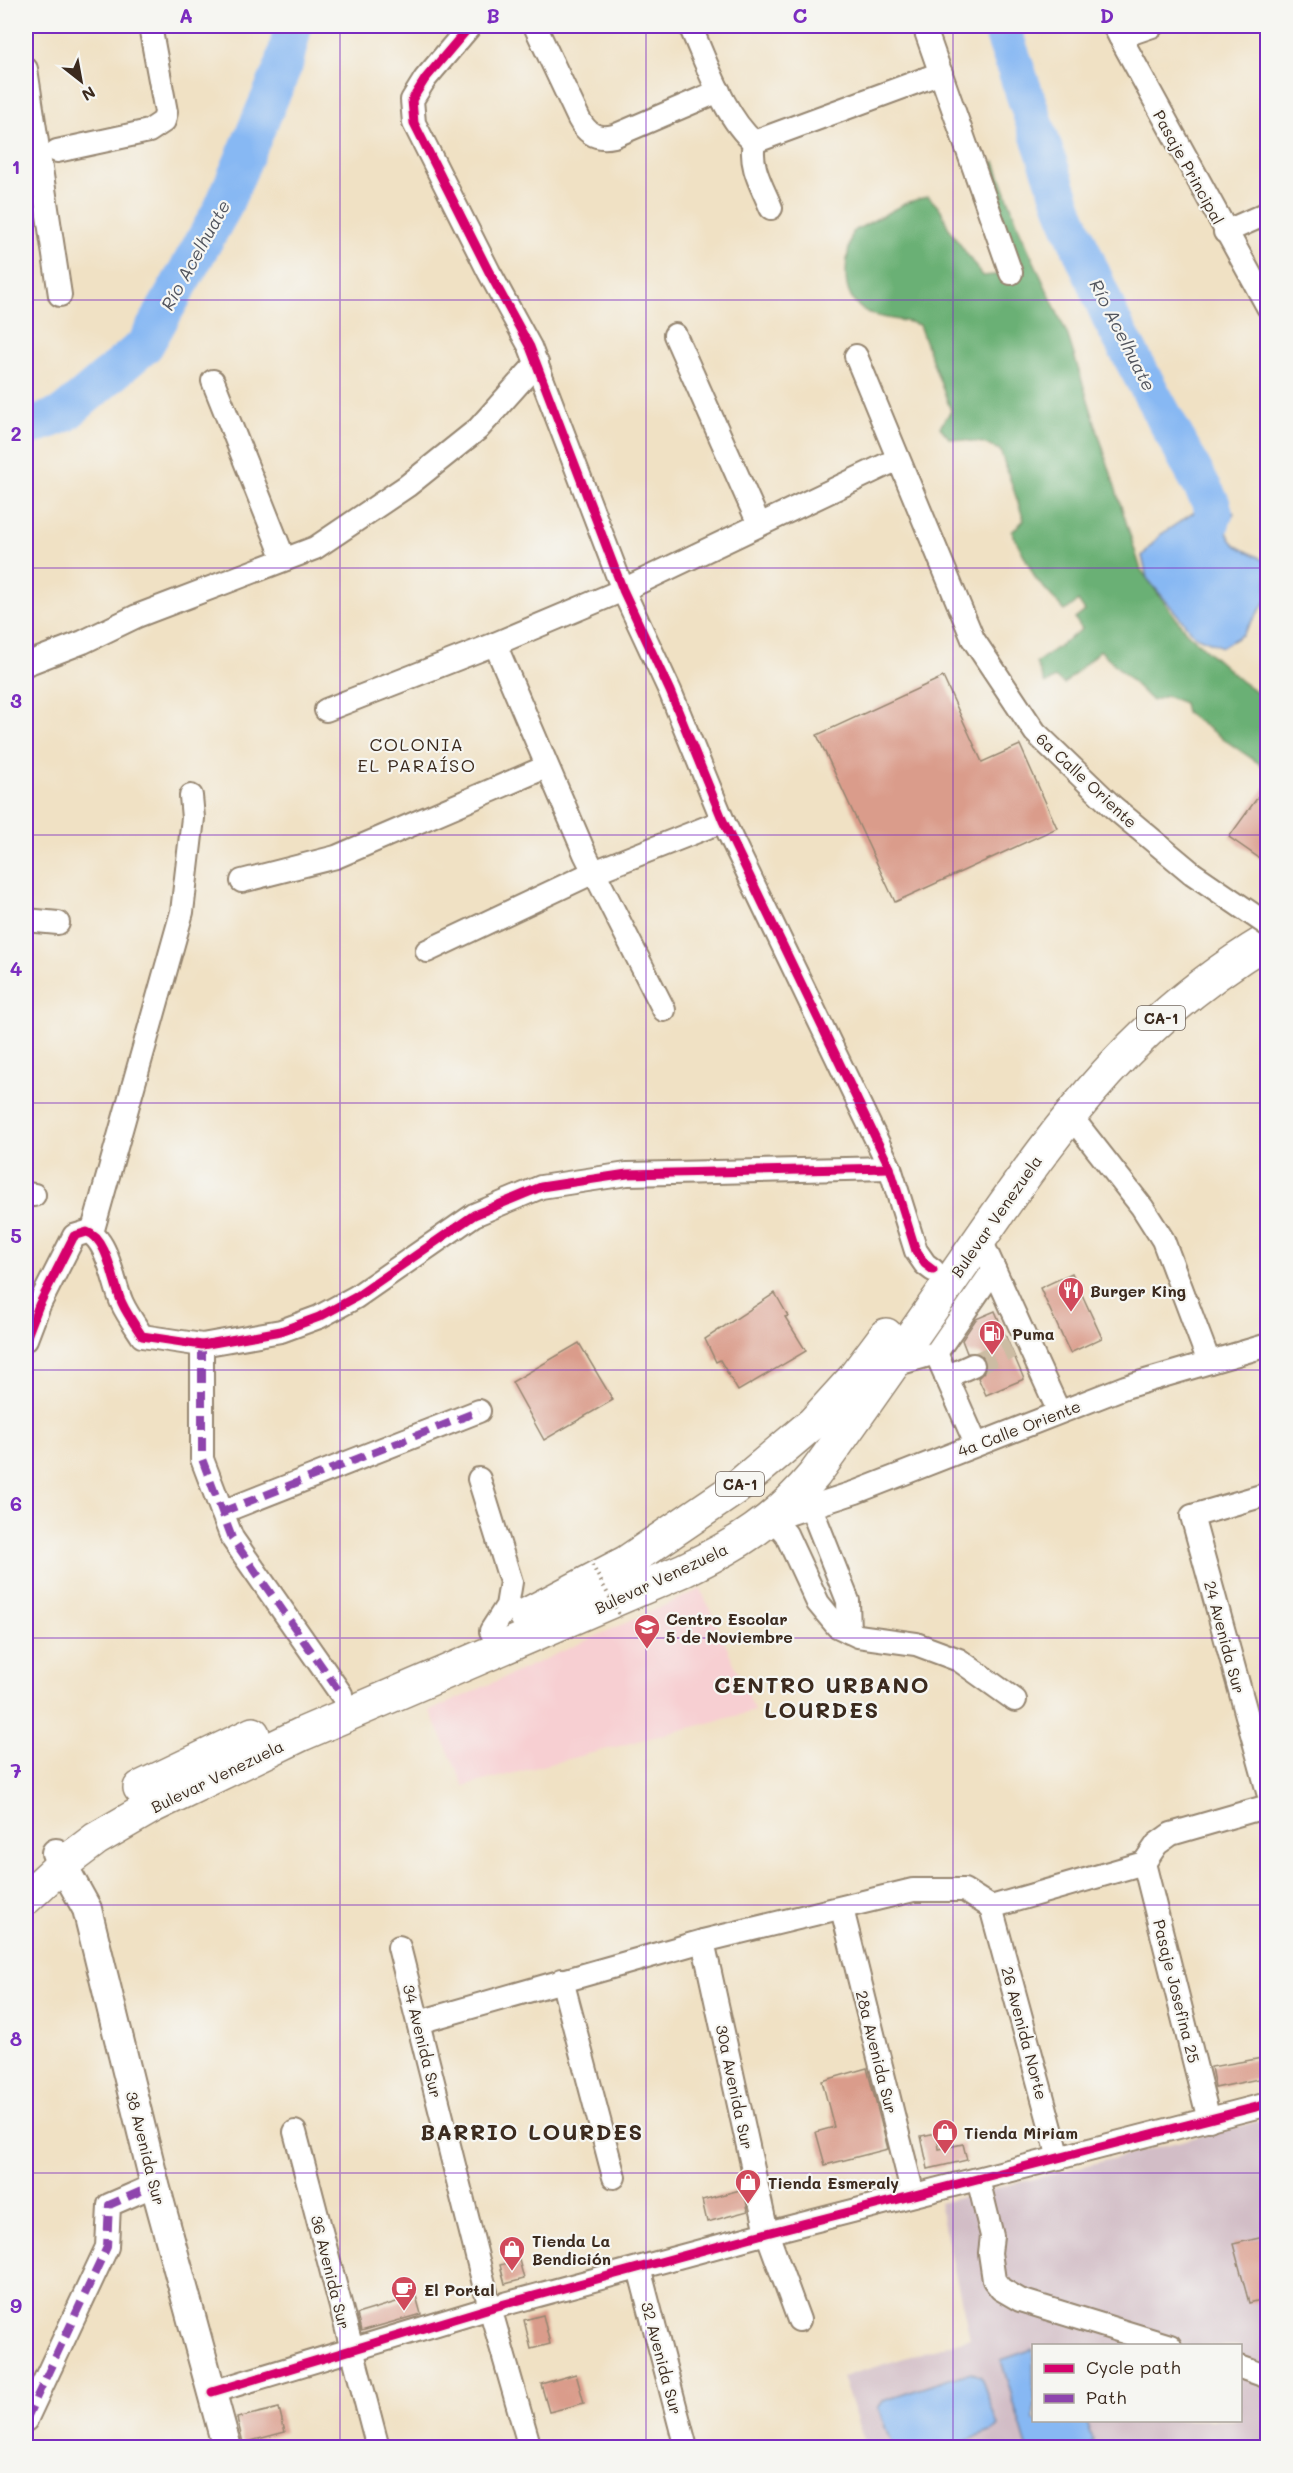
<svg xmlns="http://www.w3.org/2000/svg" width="1293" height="2473" viewBox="0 0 1293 2473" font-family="Mali,sans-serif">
<rect width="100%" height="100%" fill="#f6f6f2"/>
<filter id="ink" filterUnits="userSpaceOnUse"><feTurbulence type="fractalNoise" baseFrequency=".0167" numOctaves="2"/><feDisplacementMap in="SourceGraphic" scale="12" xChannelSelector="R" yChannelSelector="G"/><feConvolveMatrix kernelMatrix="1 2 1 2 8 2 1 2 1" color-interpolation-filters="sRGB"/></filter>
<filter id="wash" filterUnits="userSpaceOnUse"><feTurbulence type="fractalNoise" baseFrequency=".008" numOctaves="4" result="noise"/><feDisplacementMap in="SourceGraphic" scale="24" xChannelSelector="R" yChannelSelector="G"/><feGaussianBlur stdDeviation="1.35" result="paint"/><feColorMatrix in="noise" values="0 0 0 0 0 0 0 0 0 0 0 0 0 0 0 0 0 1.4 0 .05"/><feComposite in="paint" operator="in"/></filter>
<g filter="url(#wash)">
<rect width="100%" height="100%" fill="#f0e1c4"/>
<path fill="#f7cfd2" d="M701,1589l54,122 -291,75 -34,-75z"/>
<path fill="#d2bdc6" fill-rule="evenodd" d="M1267,2119v328h-401l-24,-70 128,-39 -31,-135zM1034,2346h206v74h-206z"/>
<path fill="#6bb074" stroke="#536d49" stroke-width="1.5" d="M995,162l25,69 48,105 73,234 45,62 55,49 26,18v70l-81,-56 -2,-10 -18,-7 -14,5 -52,-51 -36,34 -9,-6 -10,6 -9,-21 46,-34 -7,-10 10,-8 -7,-10 -13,10 -29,-32 -24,-47 12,-12 -24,-70 -17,-7 -34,-5 -9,-11 11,-16 -32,-86c-13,-5 -24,-5 -37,-8 -47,-10 -37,-49 -30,-85l54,-29 22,-7 13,14 7,17 34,49 38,-3 -34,-107z"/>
<g fill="#87b8f3" stroke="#617188" stroke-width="1.5">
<path d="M1198,479l36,34 -8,12c2,26 25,24 41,38v37l-25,35 -20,12 -27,-11 -48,-58 -5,-22 18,-21 39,-26z"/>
<path d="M1033,2349l1,71 53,1 6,19 -4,7h-62l-26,-87z"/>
<path d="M971,2372l10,5 17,49 -5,5 -44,16h-56l-15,-39 5,-7z"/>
</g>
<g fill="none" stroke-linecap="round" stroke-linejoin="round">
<g stroke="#87b8f3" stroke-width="38">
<path d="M1001,26l65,188 46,107 99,182 3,10 -4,12"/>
<path d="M26,428l38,-14 81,-69 77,-136 62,-144 9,-39"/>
</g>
</g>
<g id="blocks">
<g fill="#da9c8b">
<path d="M943,677l39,85 38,-17 37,83 -162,74 -78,-167z"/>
<path d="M1268,783v81l-39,-27z"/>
<path d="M1072,1273l30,65 -32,15 -30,-65z"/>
<path d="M775,1293l13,23 -3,1 21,34 -68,40 -18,-31 -4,2 -11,-23z"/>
<path d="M995,1311l29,68 -38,16 -8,-17 6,-6 2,-12 -6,-6 -13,-1 -5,-13 14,-21z"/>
<path d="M579,1343l34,57 -69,40 -32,-58z"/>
<path d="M1268,2057v20l-53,11 -4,-21z"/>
<path d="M867,2068l21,81 -63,16 -9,-33 18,-5 -12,-46z"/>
<path d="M937,2133l2,16 24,-5 4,16 -39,9 -7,-33z"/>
<path d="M744,2189l4,22 -41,11 -5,-22z"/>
<path d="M1268,2236v62l-19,5 -16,-59z"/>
<path d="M519,2260l5,19 -19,5 -5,-19z"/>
<path d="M416,2296l5,18 -60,17 -4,-17z"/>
<path d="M543,2315l7,29 -19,5 -7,-29z"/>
<path d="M576,2374l8,29 -35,9 -8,-28z"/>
<path d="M279,2408l6,24 -42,11 -6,-25z"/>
</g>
</g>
</g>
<g filter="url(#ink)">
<use href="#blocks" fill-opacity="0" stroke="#968671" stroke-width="1.5"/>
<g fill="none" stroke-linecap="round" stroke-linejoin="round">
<path stroke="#ccbca3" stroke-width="22" stroke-dasharray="22 11" stroke-linecap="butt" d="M973,1365l38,-17"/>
<g stroke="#968671" stroke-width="26">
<g id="minor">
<path d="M470,26l-45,53 -13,21 2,23 75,149 41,75 93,243 47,101 53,130 167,347 26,83 9,13 8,6"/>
<path d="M535,26l44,93c8,15 18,21 35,17l105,-45"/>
<path d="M690,26c16,35 34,91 64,116 -5,24 8,44 17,66"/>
<path d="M924,26l87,247"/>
<path d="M1114,26l154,281"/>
<path d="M1120,37l32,-11"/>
<path d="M26,69l34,226"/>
<path d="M754,142l187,-69"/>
<path d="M57,151l92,-20 15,-10 2,-9 -16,-86"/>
<path d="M1225,232l43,-19"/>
<path d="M675,335l84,189"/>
<path d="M856,356l117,283 62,93 78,75 79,66"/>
<path d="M213,381l71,178"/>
<path d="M495,644l90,210 79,156"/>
<path d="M26,664l57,-22 54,-26 178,-68 92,-62 71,-57 59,-66"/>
<path d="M326,710l169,-66 128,-54 275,-131"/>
<path d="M242,881l94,-24 210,-90"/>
<path d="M26,920l32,3"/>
<path d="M427,951l167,-79 129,-51"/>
<path d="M1070,1115l72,92 21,33 46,122"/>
<path d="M26,1194l8,1"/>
<path d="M92,1233l90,-321 11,-94 -2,-22"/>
<path d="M980,1238l79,174"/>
<path d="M26,1339l13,-34 35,-69 13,-4c21,6 26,52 35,71 5,11 13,22 20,33l60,9 79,-14 38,-14 37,-20 118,-82 67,-28 86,-13 263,-6"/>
<path d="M202,1345v114l30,79 109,156"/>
<path d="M936,1353l40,91"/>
<path d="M891,1366l45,-13 58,-84"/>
<path d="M946,1377l27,-12"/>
<path d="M479,1479l32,103 -4,24 -16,25"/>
<path d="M1268,1494l-76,22 76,276"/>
<path d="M806,1495l42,106 1,31"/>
<path d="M222,1512l257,-101"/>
<path d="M1015,1700l-56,-40 -43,-16 -58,-8 -21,-10 -19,-23 -32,-69 -13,-15 83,-27 269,-105 143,-42"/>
<path d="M1144,1863l65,257"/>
<path d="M991,1907l68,251"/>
<path d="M842,1909l71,286"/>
<path d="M703,1941l64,292 32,87"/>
<path d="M399,1947l91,361 40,140"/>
<path d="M562,1980l52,197"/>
<path d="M419,2022l284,-81 210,-51h51l27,17 153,-44 13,-19 14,-10 97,-28"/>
<path d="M295,2132l83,316"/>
<path d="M978,2179l14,57 -2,17 4,27 7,9 19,11 150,46"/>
<path d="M639,2268l47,180"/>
<path d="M1240,2367l28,10"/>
<path d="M212,2392l278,-84 277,-75 501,-129"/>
<path d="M26,2420l81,-173 2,-42 46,-20"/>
</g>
</g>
<g stroke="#968671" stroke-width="32">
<path id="major" d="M56,1853l31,56 68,276 72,263"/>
</g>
<g stroke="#968671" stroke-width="36">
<g id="highway">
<path d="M526,1615l101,-53 109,-74 77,-65 40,-44 33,-44"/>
<path d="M140,1788l113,-54"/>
<path d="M26,1898l37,-34 33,-25 57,-33 149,-72 382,-164c53,-25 93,-50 131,-96 56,-77 110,-156 165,-235 85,-122 157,-221 288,-299"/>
</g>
</g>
<use href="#minor" stroke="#fff" stroke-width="22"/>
<use href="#major" stroke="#fff" stroke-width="28"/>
<use href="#highway" stroke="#fff" stroke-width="33"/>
<g stroke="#968671" stroke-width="26" stroke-linecap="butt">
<path id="minor-bridge" d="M1192,873l76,52"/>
</g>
<path stroke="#968671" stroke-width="4" stroke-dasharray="1.5 4.5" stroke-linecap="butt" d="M592,1565l29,53"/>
<use href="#minor-bridge" stroke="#fff" stroke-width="22"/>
<g stroke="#8e44ad" stroke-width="8" stroke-dasharray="15 8" stroke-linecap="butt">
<path d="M202,1345v114l30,79 109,156"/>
<path d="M222,1512l257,-101"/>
<path d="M26,2420l81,-173 2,-42 46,-20"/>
</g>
<g stroke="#f6f6f2" stroke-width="13">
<g id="cycleway">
<path d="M470,26l-45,53 -13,21 2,23 75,149 41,75 93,243 47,101 53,130 167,347 26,83 9,13 8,6"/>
<path d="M26,1339l13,-34 35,-69 13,-4c21,6 26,52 35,71 5,11 13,22 20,33l60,9 79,-14 38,-14 37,-20 118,-82 67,-28 86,-13 263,-6"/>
<path d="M212,2392l278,-84 277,-75 501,-129"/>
</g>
</g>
<use href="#cycleway" stroke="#d6006c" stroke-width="9"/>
</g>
</g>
<path fill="none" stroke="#7b2cbf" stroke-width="1.5" stroke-opacity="0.55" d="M340,26v2422M646,26v2422M953,26v2422M26,300h1242M26,568h1242M26,835h1242M26,1103h1242M26,1370h1242M26,1638h1242M26,1905h1242M26,2173h1242"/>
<defs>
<g id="restaurant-pin" transform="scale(1.35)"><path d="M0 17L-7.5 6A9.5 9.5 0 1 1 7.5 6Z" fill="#d1495b" stroke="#f6f6f2"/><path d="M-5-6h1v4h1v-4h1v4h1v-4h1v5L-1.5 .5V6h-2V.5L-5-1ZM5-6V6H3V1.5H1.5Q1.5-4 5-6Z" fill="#fff"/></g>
<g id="fuel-pin" transform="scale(1.35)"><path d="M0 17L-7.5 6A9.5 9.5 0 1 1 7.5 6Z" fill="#d1495b" stroke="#f6f6f2"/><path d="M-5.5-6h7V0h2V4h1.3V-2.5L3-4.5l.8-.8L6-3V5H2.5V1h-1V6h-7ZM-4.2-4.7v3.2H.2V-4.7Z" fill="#fff"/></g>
<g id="school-pin" transform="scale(1.35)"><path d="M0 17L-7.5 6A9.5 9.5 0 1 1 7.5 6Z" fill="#d1495b" stroke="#f6f6f2"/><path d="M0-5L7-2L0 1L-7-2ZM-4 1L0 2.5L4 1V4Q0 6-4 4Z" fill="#fff"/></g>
<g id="shop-pin" transform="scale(1.35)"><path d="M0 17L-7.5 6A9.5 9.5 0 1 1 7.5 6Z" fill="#d1495b" stroke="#f6f6f2"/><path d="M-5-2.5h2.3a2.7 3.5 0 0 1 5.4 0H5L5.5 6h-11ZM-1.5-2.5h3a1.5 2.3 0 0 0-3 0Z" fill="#fff"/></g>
<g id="cafe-pin" transform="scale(1.35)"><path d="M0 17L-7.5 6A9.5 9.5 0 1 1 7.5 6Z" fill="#d1495b" stroke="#f6f6f2"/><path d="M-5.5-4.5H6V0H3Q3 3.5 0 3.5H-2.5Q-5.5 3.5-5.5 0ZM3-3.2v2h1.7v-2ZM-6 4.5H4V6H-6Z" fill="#fff"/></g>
</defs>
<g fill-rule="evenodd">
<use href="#restaurant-pin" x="1071" y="1290"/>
<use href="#fuel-pin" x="992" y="1333"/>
<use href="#school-pin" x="647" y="1627"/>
<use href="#shop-pin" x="945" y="2132"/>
<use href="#shop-pin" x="748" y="2182"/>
<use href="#shop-pin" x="512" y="2249"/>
<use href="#cafe-pin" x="404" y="2289"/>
</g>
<g text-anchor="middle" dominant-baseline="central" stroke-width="4.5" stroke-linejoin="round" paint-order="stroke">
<g fill="#f6f6f2" stroke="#73675e" stroke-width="1.5">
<rect x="1137" y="1006" width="48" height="24" rx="4.5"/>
<rect x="716" y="1472" width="48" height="24" rx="4.5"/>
</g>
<g font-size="15" font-weight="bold" fill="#3b2a1e">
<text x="1161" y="1018">CA-1</text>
<text x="740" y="1484">CA-1</text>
</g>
<g font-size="16" fill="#3b2a1e" stroke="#f6f6f2">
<text transform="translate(1189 167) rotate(61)">Pasaje Principal</text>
<text transform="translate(1087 780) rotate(43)">6a Calle Oriente</text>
<text transform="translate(996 1216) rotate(-55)">Bulevar Venezuela</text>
<text transform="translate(1019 1428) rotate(-21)">4a Calle Oriente</text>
<text transform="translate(661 1578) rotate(-25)">Bulevar Venezuela</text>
<text transform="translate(1225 1637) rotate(75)">24 Avenida Sur</text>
<text transform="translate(217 1776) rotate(-26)">Bulevar Venezuela</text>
<text transform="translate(1177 1991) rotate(76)">Pasaje Josefina 25</text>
<text transform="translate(1025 2033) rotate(75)">26 Avenida Norte</text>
<text transform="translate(423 2041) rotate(76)">34 Avenida Sur</text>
<text transform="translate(877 2052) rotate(76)">28a Avenida Sur</text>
<text transform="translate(735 2087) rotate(78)">30a Avenida Sur</text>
<text transform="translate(146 2148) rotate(76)">38 Avenida Sur</text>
<text transform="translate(331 2272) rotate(76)">36 Avenida Sur</text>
<text transform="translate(662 2358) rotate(75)">32 Avenida Sur</text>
</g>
<g font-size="16" font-weight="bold" fill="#3b2a1e" stroke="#f6f6f2" text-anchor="start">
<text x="1090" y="1290">Burger King</text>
<text x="1012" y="1333">Puma</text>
<text x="666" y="1618">Centro Escolar<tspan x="666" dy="18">5 de Noviembre</tspan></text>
<text x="964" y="2132">Tienda Miriam</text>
<text x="768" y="2182">Tienda Esmeraly</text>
<text x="532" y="2240">Tienda La<tspan x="532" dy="18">Bendición</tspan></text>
<text x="424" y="2289">El Portal</text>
</g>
<g font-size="18" font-style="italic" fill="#52555e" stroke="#f6f6f2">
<text transform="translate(195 255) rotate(-61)">Río Acelhuate</text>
<text transform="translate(1123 335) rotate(63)">Río Acelhuate</text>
</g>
<g font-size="18" letter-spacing="1.5" fill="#3b2a1e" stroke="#f6f6f2">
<text x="417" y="744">COLONIA<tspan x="417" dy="21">EL PARAÍSO</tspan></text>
</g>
<g font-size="22" font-weight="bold" letter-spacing="1.5" fill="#3b2a1e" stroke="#f6f6f2">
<text x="822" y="1684">CENTRO URBANO<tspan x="822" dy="25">LOURDES</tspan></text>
<text x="532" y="2131">BARRIO LOURDES</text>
</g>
</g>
<rect width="1293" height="2473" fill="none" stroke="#f6f6f2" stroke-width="66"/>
<rect x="1032" y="2344" width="210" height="78" fill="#f6f6f2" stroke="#aba49d" stroke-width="1.5"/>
<rect x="1044" y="2364" width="30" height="9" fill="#d6006c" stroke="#aba49d" stroke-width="1.5"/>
<text x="1086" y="2374" font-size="18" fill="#3b2a1e">Cycle path</text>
<rect x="1044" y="2394" width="30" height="9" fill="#8e44ad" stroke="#aba49d" stroke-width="1.5"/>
<text x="1086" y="2404" font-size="18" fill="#3b2a1e">Path</text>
<g transform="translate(81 81) rotate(149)" stroke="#f6f6f2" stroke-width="4.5" paint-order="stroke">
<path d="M0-4.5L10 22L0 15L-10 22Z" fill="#3b2a1e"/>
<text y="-9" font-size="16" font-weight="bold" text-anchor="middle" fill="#3b2a1e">N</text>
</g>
<rect x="33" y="33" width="1227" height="2407" fill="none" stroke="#7b2cbf" stroke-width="2"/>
<g font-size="20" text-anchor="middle" font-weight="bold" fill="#7b2cbf">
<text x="186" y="23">A</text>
<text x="493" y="23">B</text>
<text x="800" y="23">C</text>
<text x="1107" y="23">D</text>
<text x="16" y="174">1</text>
<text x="16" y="441">2</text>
<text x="16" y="708">3</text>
<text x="16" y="976">4</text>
<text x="16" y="1243">5</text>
<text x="16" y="1511">6</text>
<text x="16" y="1778">7</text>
<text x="16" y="2046">8</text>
<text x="16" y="2313">9</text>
</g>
</svg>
